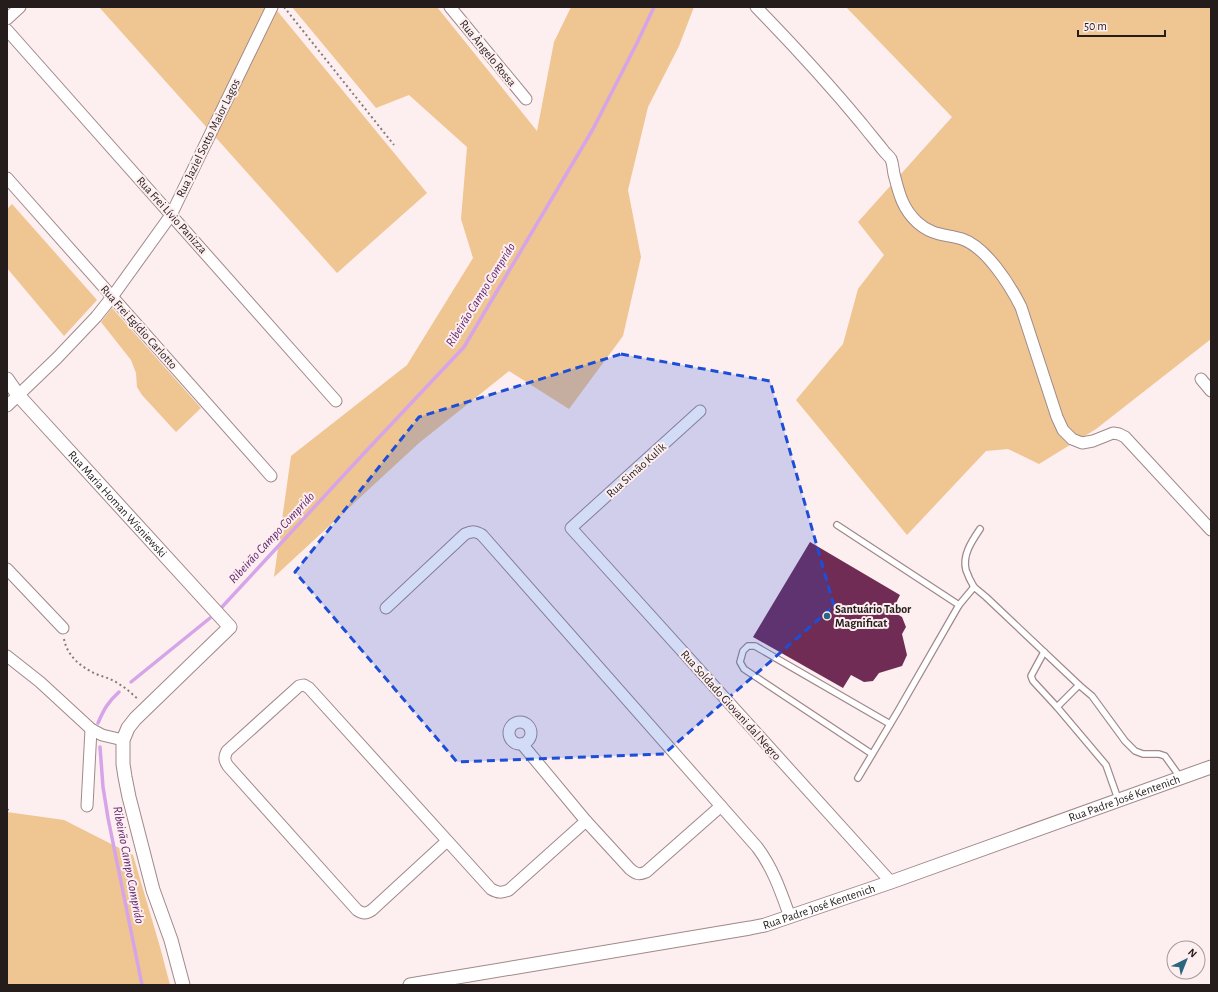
<svg xmlns="http://www.w3.org/2000/svg" width="1218" height="992" viewBox="0 0 1218 992" font-family="'Alegreya Sans',sans-serif">
<rect width="100%" height="100%" fill="#fdeeef"/>
<g fill="#efc591">
<path d="M99,7h175l153,186 -90,80z"/>
<path d="M292,7h145l100,124 17,-89 17,-35h123l-15,39 -31,61 -20,83 13,67 -18,79 -54,73 -60,-38 -90,72 -145,134 17,-121 116,-91 66,-107 -12,-39 6,-72 -58,-52 -33,13z"/>
<path d="M846,7h365v332l-115,90 -57,35 -31,-15 -22,2 -79,84 -111,-135 47,-56 15,-55 26,-34 -26,-33 94,-105z"/>
<path d="M12,204l85,96 -33,36 -57,-68v-59z"/>
<path d="M112,308l89,100 -25,24 -34,-37 -5,-8 -1,-14 -5,-13 -30,-38z"/>
<path d="M7,812l57,8 69,35 27,92 10,38h-163z"/>
</g>
<g fill="none" stroke-linecap="round" stroke-linejoin="round">
<g stroke="#d6a4e8" stroke-width="3.5">
<path d="M222,607l146,-158 96,-102 129,-218 45,-88 16,-34"/>
<path d="M131,682l79,-64"/>
<path d="M98,723c6,-14 10,-21 21,-31"/>
<path d="M100,747l3,40 5,31 34,167"/>
</g>
</g>
<path fill="#702c55" d="M810,542l90,53 -8,16 10,6 4,10 -4,7 5,21 -5,11 -23,7 -6,8 -9,1 -13,-7 -8,13 -90,-51z"/>
<g fill="none" stroke-linecap="round" stroke-linejoin="round">
<g stroke="#a0898a" stroke-width="8">
<g id="service">
<path d="M837,525l122,80"/>
<path d="M974,587c-3,-5 -6,-11 -8,-17 -4,-15 6,-29 14,-41"/>
<path d="M1044,652l-13,24 2,5 24,26"/>
<path d="M872,754l-128,-85 -4,-7 3,-11 5,-5h7l135,78"/>
<path d="M858,778l40,-67 61,-106 15,-18 12,10 93,88"/>
<path d="M1118,799l-12,-34 -49,-58 22,-22 13,11 33,45 10,10 8,3h16l6,2 15,21"/>
</g>
</g>
<g stroke="#a0898a" stroke-width="13">
<g id="minor">
<path d="M450,7l76,92"/>
<path d="M756,7c37,38 72,76 106,117 7,9 14,17 21,26 2,3 6,6 8,9 2,5 2,10 3,15 5,19 8,34 23,48 15,14 28,12 45,17 24,8 48,46 59,68l36,110 6,13 9,9 10,4 11,-2 20,-8 6,1 6,3 86,93"/>
<path d="M7,19l13,-12"/>
<path d="M7,30l329,371"/>
<path d="M7,178l264,298"/>
<path d="M1201,379l10,12"/>
<path d="M7,406l50,-48 39,-41 16,-20 59,-82 101,-208"/>
<path d="M700,411l-129,117 320,354"/>
<path d="M7,569l56,59"/>
<path d="M386,608l79,-74c7,-3 11,-3 17,1l275,312c16,21 24,45 33,70"/>
<path d="M7,656l33,26 51,47 11,6 21,5"/>
<circle cx="520" cy="733" r="11"/>
<path d="M522,744l64,77 44,48c6,5 9,6 16,3l75,-66"/>
<path d="M87,806l4,-77"/>
<path d="M447,841l-75,69c-6,4 -9,4 -15,0l-129,-144c-4,-6 -4,-9 -1,-15l72,-65 5,-1 5,3 182,201c7,4 11,4 18,1l77,-69"/>
</g>
</g>
<g stroke="#a0898a" stroke-width="15">
<g id="tertiary">
<path id="s1" d="M7,379l11,16 212,232 -95,92 -7,9 -5,12v24l2,13 4,20 24,93 18,50 12,45"/>
<path id="s2" d="M410,985l340,-57 15,-3 126,-43 320,-115"/>
</g>
</g>
<g stroke="#867b7b" stroke-width="2" stroke-dasharray="2 3" stroke-linecap="butt">
<path d="M284,7l110,138"/>
<path d="M64,639c3,17 17,28 32,35 8,3 16,5 23,10 7,4 13,10 19,15"/>
<path d="M7,809l2,2"/>
</g>
<use href="#service" stroke="#fff" stroke-width="5.5"/>
<use href="#minor" stroke="#fff" stroke-width="11"/>
<use href="#tertiary" stroke="#fff" stroke-width="13"/>
</g>
<path fill="#1d4ed8" fill-opacity="0.2" stroke="#1d4ed8" stroke-width="3" stroke-dasharray="8 5" stroke-linejoin="round" d="M621,354l149,27 64,225 -170,148 -207,8 -162,-190 124,-155z"/>
<circle fill="#2b657e" stroke="#fdeeef" stroke-width="1.5" cx="827" cy="616" r="4"/>
<g text-anchor="middle" dominant-baseline="central" stroke-width="4" stroke-linejoin="round" paint-order="stroke">
<g font-size="12" fill="#251c1c" stroke="#fdeeef">
<text transform="translate(488 53) rotate(51)">Rua Ângelo Rossa</text>
<text transform="translate(208 138) rotate(-64)">Rua Jaziel Sotto Maior Lagos</text>
<text transform="translate(172 215) rotate(48)">Rua Frei Lívio Panizza</text>
<text transform="translate(139 327) rotate(48)">Rua Frei Egídio Carlotto</text>
<text transform="translate(636 470) rotate(-42)">Rua Simão Kulik</text>
<text stroke="none"><textPath href="#s1" startOffset="167">Rua Maria Homan Wisniewski</textPath></text>
<text transform="translate(731 705) rotate(48)">Rua Soldado Giovani dal Negro</text>
<text stroke="none"><textPath href="#s2" startOffset="741">Rua Padre José Kentenich</textPath></text>
<text stroke="none"><textPath href="#s2" startOffset="417">Rua Padre José Kentenich</textPath></text>
</g>
<g font-size="12" font-weight="bold" fill="#251c1c" stroke="#fdeeef" text-anchor="start">
<text x="835" y="609">Santuário Tabor<tspan x="835" dy="14">Magnificat</tspan></text>
</g>
<g font-size="13" font-style="italic" fill="#5c1f6f" stroke="#fdeeef">
<text transform="translate(481 295) rotate(-58)">Ribeirão Campo Comprido</text>
<text transform="translate(272 538) rotate(-47)">Ribeirão Campo Comprido</text>
<text transform="translate(128 865) rotate(79)">Ribeirão Campo Comprido</text>
</g>
</g>
<rect width="1218" height="992" fill="none" stroke="#251c1c" stroke-width="16"/>
<g transform="translate(1186 960) rotate(43)"><circle r="19" fill="#fdeeef" stroke="#a79a9b"/>
<path d="M0-3L7 15L0 10L-7 15Z" fill="#2b657e"/>
<text y="-6" font-size="11" font-weight="bold" text-anchor="middle" fill="#251c1c">N</text>
</g>
<path d="M1078 30v6h87v-6" fill="none" stroke="#251c1c" stroke-width="2"/>
<text x="1084" y="30" font-size="12" fill="#251c1c" stroke="#fdeeef" stroke-width="3" paint-order="stroke">50 m</text>
</svg>
